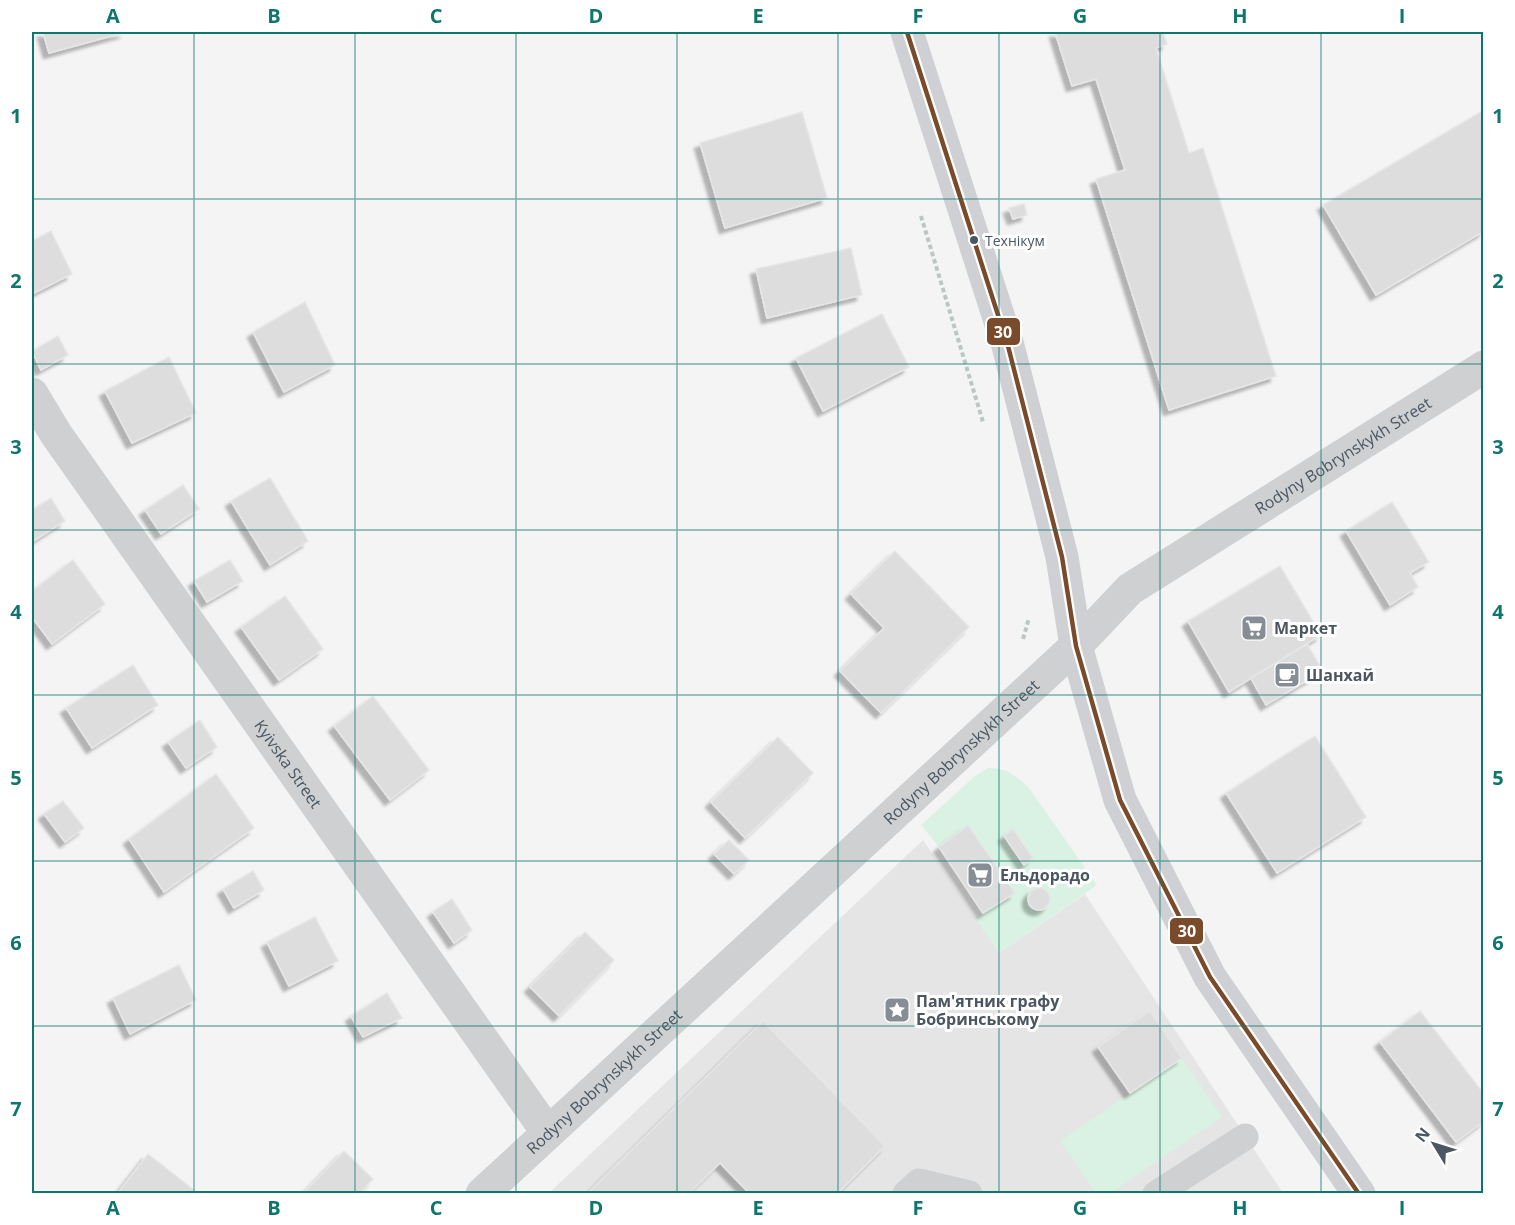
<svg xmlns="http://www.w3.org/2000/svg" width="1515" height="1225" viewBox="0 0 1515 1225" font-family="'Open Sans',sans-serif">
<defs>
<filter id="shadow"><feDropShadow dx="-5.5" dy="5.5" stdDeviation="1.5" flood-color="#0004"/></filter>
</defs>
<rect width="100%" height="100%" fill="#f4f4f4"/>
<path fill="#e6e5e6" d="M923,840l76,113 86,-59 198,299 -735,1z"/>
<g fill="#d9f2e3">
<path d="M988,768c18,-1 28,8 41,20l68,97 -98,68 -24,-35 40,-25 -47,-68 -29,22 -18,-22 54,-49z"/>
<path d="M1182,1058l40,59 -111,76h-15l-36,-52z"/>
</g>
<g fill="#ddddde" stroke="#e5e6e7" stroke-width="1.5" filter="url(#shadow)">
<path d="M43,32h83l-77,21z"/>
<path d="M1055,32h108l4,12 -11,4 33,105 14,-5 73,228 -107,34 -73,-231 29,-9 -29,-91 -24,7z"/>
<path d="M1484,110v121l-108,64 -53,-90z"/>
<path d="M802,112l25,86 -102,30 -25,-85z"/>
<path d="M1024,204l3,11 -14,4 -4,-11z"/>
<path d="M51,231l21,43 -40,20v-53z"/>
<path d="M851,248l11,47 -95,23 -11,-49z"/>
<path d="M305,302l30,63 -51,27 -31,-60z"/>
<path d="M882,314l27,53 -86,44 -27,-53z"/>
<path d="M58,336l10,19 -27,15 -9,-19z"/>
<path d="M169,357l27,56 -64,30 -27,-52z"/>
<path d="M270,478l38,63 -38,24 -39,-64z"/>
<path d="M183,485l16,24 -38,25 -16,-24z"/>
<path d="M51,498l14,23 -33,21v-32z"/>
<path d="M1392,502l37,60 -19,11 8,14 -28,18 -44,-74z"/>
<path d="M895,551l74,76 -88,86 -41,-42 44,-43 -33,-34z"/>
<path d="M73,560l32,44 -53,40 -20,-27v-26z"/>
<path d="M230,560l13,21 -36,21 -13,-21z"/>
<path d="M1280,566l41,69 -92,57 -41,-71z"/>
<path d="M285,596l38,53 -44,31 -38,-53z"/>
<path d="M1307,644l16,27 -57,34 -15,-27z"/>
<path d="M133,665l25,40 -66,43 -26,-40z"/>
<path d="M373,696l56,74 -39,30 -56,-74z"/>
<path d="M200,720l17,27 -31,21 -18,-26z"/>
<path d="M1315,736l51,81 -89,56 -51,-80z"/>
<path d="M778,737l35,36 -68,65 -34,-36z"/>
<path d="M216,774l38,54 -90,64 -35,-53z"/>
<path d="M63,801l21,27 -19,14 -21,-28z"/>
<path d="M968,825l47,68 -32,20 -44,-66z"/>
<path d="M1013,829l20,29 -9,7 -20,-29z"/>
<path d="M729,840l20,20 -15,14 -20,-20z"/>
<path d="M253,871l11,19 -30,18 -11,-19z"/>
<circle cx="1039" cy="899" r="11"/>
<path d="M452,899l20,31 -18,13 -21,-31z"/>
<path d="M315,917l23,44 -49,25 -22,-44z"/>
<path d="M585,932l29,28 -55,56 -29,-29z"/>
<path d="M179,965l17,35 -66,34 -17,-36z"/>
<path d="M387,993l15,25 -39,19 -12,-21z"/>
<path d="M1150,1011l32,47 -52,35 -32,-46z"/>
<path d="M1420,1011l64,83v27l-28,21 -76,-100z"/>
<path d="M763,1021l122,125 -48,48h-87l-30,-31 -32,31h-101z"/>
<path d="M344,1151l29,28 -14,15h-56z"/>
<path d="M148,1154l51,40h-82z"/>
</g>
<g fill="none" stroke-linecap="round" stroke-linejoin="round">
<g stroke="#bcc7c4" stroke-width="4" stroke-dasharray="4.5 3" stroke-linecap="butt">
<path d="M921,216l62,206"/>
<path d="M1023,639l6,-21"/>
</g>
<g stroke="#ced0d2" stroke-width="27">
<path d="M906,1194l13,-12 50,12"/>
<path d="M1156,1194l89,-57"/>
</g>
<g stroke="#ced0d2" stroke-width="33">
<path id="s1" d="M32,394l24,40 492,699"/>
<path id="s2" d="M482,1194l594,-548 54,-57 354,-222"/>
</g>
<path stroke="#ced0d4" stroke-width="33" d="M907,32l101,314 54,211 14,89 44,154 90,177 149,217"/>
<g stroke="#fff" stroke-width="9">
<path id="bus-1" d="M907,32l101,314 54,211 14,89 44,154 90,177 149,217"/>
</g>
<use href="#bus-1" stroke="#7a4b2a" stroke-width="4.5"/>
</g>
<path fill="none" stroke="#0f766e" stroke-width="1.5" stroke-opacity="0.55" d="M194,32v1162M355,32v1162M516,32v1162M677,32v1162M838,32v1162M999,32v1162M1160,32v1162M1321,32v1162M32,199h1452M32,364h1452M32,530h1452M32,695h1452M32,861h1452M32,1026h1452"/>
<defs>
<g id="supermarket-square" transform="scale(1.35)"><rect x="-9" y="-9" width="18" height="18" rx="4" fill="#868d94" stroke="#fff"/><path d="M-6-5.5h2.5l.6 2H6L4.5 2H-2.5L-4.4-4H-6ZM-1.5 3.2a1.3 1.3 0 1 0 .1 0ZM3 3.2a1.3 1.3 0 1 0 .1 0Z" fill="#fff"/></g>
<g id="cafe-square" transform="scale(1.35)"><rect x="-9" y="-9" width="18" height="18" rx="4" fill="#868d94" stroke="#fff"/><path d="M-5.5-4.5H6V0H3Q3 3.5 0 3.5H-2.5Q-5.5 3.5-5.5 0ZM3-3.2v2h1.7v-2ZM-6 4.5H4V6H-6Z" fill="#fff"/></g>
<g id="sight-square" transform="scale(1.35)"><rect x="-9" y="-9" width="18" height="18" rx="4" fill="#868d94" stroke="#fff"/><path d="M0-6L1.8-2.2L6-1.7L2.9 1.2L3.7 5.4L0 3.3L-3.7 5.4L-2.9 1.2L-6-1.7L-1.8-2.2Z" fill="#fff"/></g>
</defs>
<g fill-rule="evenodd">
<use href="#supermarket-square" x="1254" y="628"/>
<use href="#cafe-square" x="1287" y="675"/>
<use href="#supermarket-square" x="980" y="875"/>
<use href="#sight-square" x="897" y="1010"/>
</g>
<circle fill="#4a5661" stroke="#fff" stroke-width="2" cx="974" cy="240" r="5"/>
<g text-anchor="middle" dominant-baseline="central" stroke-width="6" stroke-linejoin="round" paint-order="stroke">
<g font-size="14" fill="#4a5661" stroke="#fff" text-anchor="start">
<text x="985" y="240">Технікум</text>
</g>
<g font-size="16" fill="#4a5661" stroke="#fff">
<text stroke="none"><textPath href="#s2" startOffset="1138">Rodyny Bobrynskykh Street</textPath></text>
<text stroke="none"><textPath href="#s2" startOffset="652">Rodyny Bobrynskykh Street</textPath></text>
<text stroke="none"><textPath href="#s1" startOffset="450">Kyivska Street</textPath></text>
<text stroke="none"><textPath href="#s2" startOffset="166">Rodyny Bobrynskykh Street</textPath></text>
</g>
<g font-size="16" font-weight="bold" fill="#4a5661" stroke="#fff" text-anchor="start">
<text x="1274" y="628">Маркет</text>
<text x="1306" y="675">Шанхай</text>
<text x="1000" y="875">Ельдорадо</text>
<text x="916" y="1001">Пам'ятник графу<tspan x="916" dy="18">Бобринському</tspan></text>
</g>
</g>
<g stroke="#fff" stroke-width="2">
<rect x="986" y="317" width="35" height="29" rx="6" fill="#7a4b2a"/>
<rect x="1169" y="917" width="35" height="28" rx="6" fill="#7a4b2a"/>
</g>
<g font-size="16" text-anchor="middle" font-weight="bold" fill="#fff">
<text x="1003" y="338">30</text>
<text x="1187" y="937">30</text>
</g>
<rect width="1515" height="1225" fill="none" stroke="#ffffff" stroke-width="66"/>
<g transform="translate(1434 1144) rotate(308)" stroke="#ffffff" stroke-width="4.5" paint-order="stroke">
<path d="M0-4.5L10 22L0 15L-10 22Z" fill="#4a5661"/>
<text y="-9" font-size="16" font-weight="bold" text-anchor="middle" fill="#4a5661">N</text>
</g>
<rect x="33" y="33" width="1449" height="1159" fill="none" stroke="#0f766e" stroke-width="2"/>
<g font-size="20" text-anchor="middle" font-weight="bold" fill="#0f766e">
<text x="113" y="23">A</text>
<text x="274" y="23">B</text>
<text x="436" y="23">C</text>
<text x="596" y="23">D</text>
<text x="758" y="23">E</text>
<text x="918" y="23">F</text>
<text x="1080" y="23">G</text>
<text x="1240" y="23">H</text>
<text x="1402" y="23">I</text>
<text x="16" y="123">1</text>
<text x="1498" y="123">1</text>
<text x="16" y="288">2</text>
<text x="1498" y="288">2</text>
<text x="16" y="454">3</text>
<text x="1498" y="454">3</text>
<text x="16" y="619">4</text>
<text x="1498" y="619">4</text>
<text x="16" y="785">5</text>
<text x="1498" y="785">5</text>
<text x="16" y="950">6</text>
<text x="1498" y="950">6</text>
<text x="16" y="1116">7</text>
<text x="1498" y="1116">7</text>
<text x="113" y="1215">A</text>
<text x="274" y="1215">B</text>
<text x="436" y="1215">C</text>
<text x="596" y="1215">D</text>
<text x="758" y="1215">E</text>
<text x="918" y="1215">F</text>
<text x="1080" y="1215">G</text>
<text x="1240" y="1215">H</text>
<text x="1402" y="1215">I</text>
</g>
</svg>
